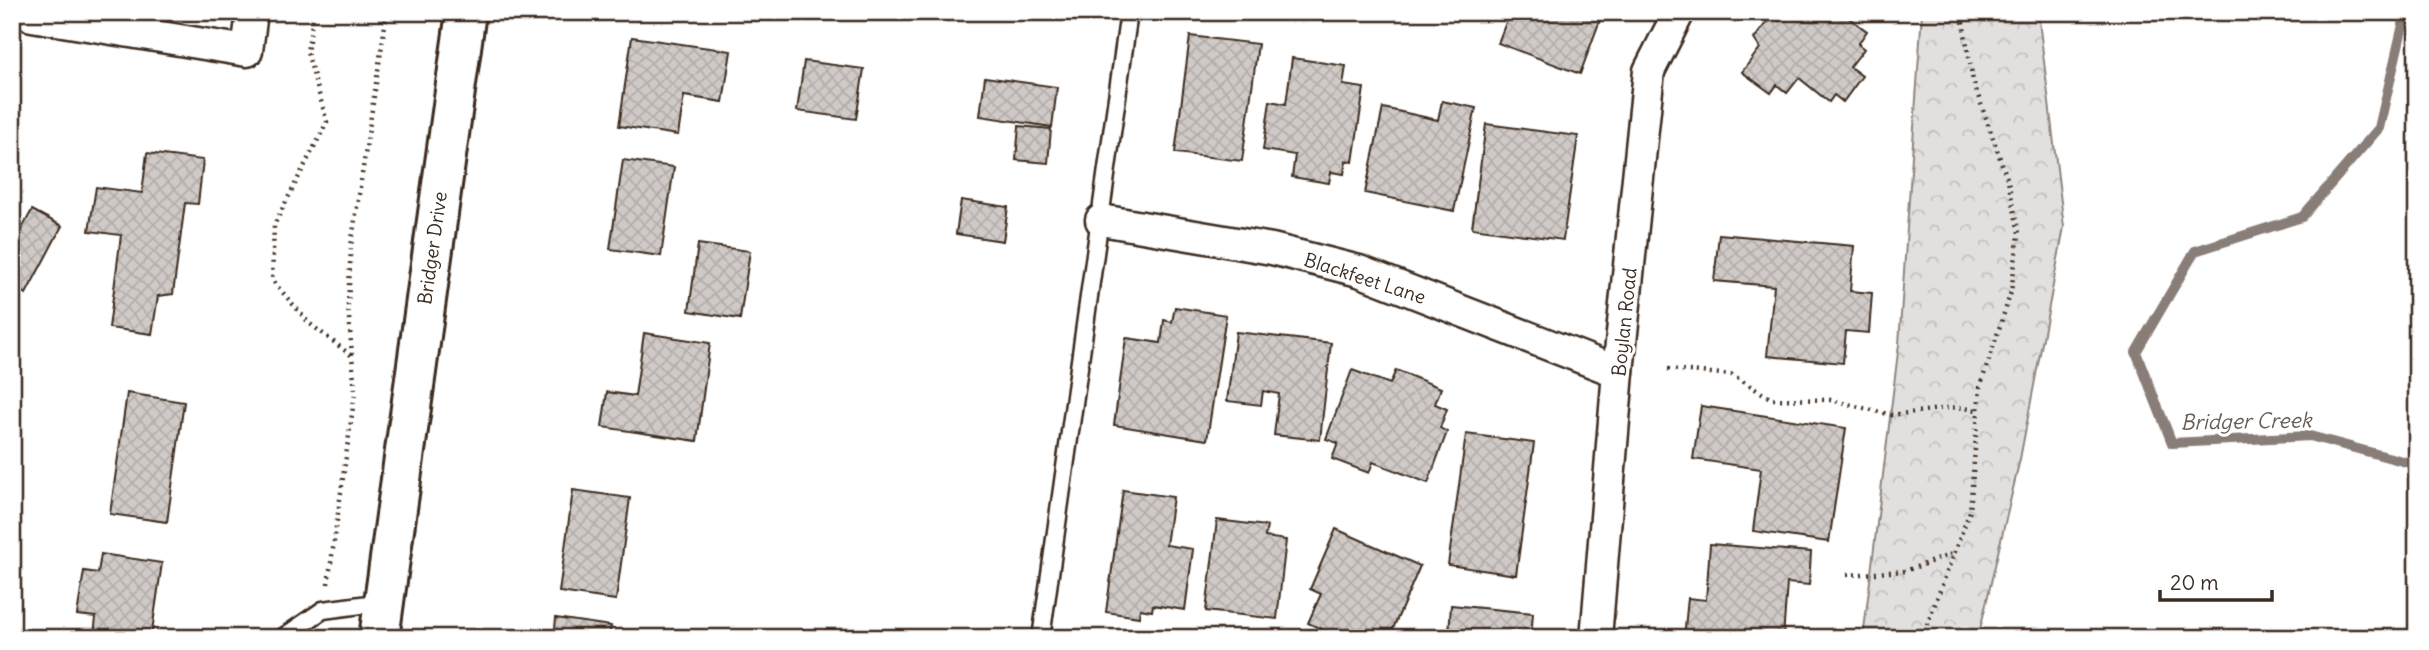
<svg xmlns="http://www.w3.org/2000/svg" width="2429" height="650" viewBox="0 0 2429 650" font-family="Delius,sans-serif">
<defs>
<pattern id="park-crowns" width="20" height="18" patternUnits="userSpaceOnUse" patternTransform="scale(1.75)"><rect width="20" height="18" fill="#e2e0de"/><path d="M2 6a3 3 0 1 1 6 0M12 15a3 3 0 1 1 6 0" fill="none" stroke="#c3c0be"/></pattern>
<pattern id="building-cross-hatch" width="8" height="8" patternUnits="userSpaceOnUse" patternTransform="scale(1.75)"><rect width="8" height="8" fill="#cfcac7"/><path d="M0 0l8 8M0 8l8-8" fill="none" stroke="#b3aeaa"/></pattern>
</defs>
<rect width="100%" height="100%" fill="#fff"/>
<filter id="ink" filterUnits="userSpaceOnUse"><feTurbulence type="fractalNoise" baseFrequency=".0143" numOctaves="2"/><feDisplacementMap in="SourceGraphic" scale="14" xChannelSelector="R" yChannelSelector="G"/><feConvolveMatrix kernelMatrix="1 2 1 2 8 2 1 2 1" color-interpolation-filters="sRGB"/></filter>
<g filter="url(#ink)">
<path fill="url(#park-crowns)" stroke="#8e857e" stroke-width="2" d="M1922,12h116l26,215 -44,232 -42,179h-115l36,-294z"/>
<g fill="none" stroke-linecap="round" stroke-linejoin="round">
<path stroke="#887e77" stroke-width="10" d="M2406,12l-27,116 -77,89 -107,34 -59,101 36,91 138,-7 107,29"/>
</g>
<g fill="url(#building-cross-hatch)" stroke="#3b2a1e" stroke-width="2">
<path d="M1510,12h93l-23,62 -82,-31z"/>
<path d="M1786,12h67l-4,6 18,13 -9,13 6,5 -14,18 12,9 -19,26 -9,-7 -5,7 -30,-24 -12,15 -10,-8 -6,8 -29,-21 18,-24 -6,-9 18,-24 7,6z"/>
<path d="M1190,36l68,8 -16,117 -67,-8z"/>
<path d="M632,37l99,14 -8,51 -39,-6 -6,39 -59,-9z"/>
<path d="M1292,58l54,8 -3,19 21,3 -11,74 -7,-1 -2,13 -13,-2 -2,11 -37,-6 3,-22 -32,-5 7,-49 16,3z"/>
<path d="M804,61l60,8 -8,50 -59,-8z"/>
<path d="M985,77l72,10 -5,40 -72,-11z"/>
<path d="M1442,101l34,7 -22,103 -89,-18 18,-85 55,12z"/>
<path d="M1486,124l92,12 -15,104 -91,-12z"/>
<path d="M1019,126l32,3 -3,34 -32,-3z"/>
<path d="M147,153l56,7 -5,44 -13,-1 -12,91 -15,2 -6,38 -43,-6 12,-93 -32,-4 7,-44 46,6z"/>
<path d="M623,160l51,7 -13,89 -51,-7z"/>
<path d="M961,200l47,7 -5,34 -47,-7z"/>
<path d="M32,210l30,16 -36,68 -14,-7v-40z"/>
<path d="M1719,234l135,12 -4,45 22,2 -3,40 -23,-2 -3,32 -76,-7 7,-70 -60,-5z"/>
<path d="M698,244l52,7 -10,68 -51,-8z"/>
<path d="M1175,307l51,8 -19,125 -93,-15 12,-87 35,5 3,-23 8,2z"/>
<path d="M1236,332l95,11 -11,97 -46,-5 5,-41 -16,-3 -2,14 -34,-4z"/>
<path d="M644,333l66,10 -13,98 -95,-14 5,-35 28,4z"/>
<path d="M1352,370l38,14 6,-14 45,18 -6,16 12,5 -7,19 7,4 -19,51 -55,-21 -4,11 -37,-14 6,-16 -12,-4z"/>
<path d="M127,393l57,9 -17,120 -57,-8z"/>
<path d="M1701,406l145,22 -17,114 -76,-11 8,-62 -68,-10z"/>
<path d="M1466,434l68,9 -18,132 -68,-10z"/>
<path d="M573,490l57,8 -14,102 -57,-8z"/>
<path d="M1123,490l50,7 -7,48 27,4 -8,61 -32,-5 -1,6 -12,-2 -1,8 -33,-5z"/>
<path d="M1217,520l50,6 -2,11 21,3 -9,79 -71,-8z"/>
<path d="M1336,529l84,37 -31,72h-48l-33,-15 13,-29 -11,-5z"/>
<path d="M1710,544l101,8 -2,33 -22,-2 -4,55h-99l4,-40 18,2z"/>
<path d="M101,554l61,9 -11,75h-85l1,-7 27,4 2,-18 -19,-2 7,-44 14,2z"/>
<path d="M1451,605l82,8 -2,25h-49v-3l-33,-2z"/>
<path d="M556,618l55,8 -2,12h-55z"/>
</g>
<g fill="none" stroke-linecap="round" stroke-linejoin="round">
<g stroke="#3b2a1e" stroke-width="21">
<g id="service">
<path d="M282,638l41,-28 61,-8"/>
<path d="M1041,638l88,-626"/>
</g>
</g>
<g stroke="#3b2a1e" stroke-width="35">
<g id="minor">
<path d="M27,12l5,4 215,35 5,-39"/>
<path d="M1101,220l171,29 87,22 259,101"/>
<path d="M1596,638l22,-266 31,-301 30,-59"/>
</g>
</g>
<g stroke="#3b2a1e" stroke-width="44">
<path id="secondary" d="M379,638l87,-626"/>
</g>
<g stroke="#3b2a1e" stroke-width="4.5" stroke-dasharray="2 5" stroke-linecap="butt">
<path d="M314,12l-7,40 20,70 -53,103 -2,55 37,43 43,33"/>
<path d="M1668,369l64,6 40,24 59,1 61,15 64,-8 21,3"/>
<path d="M1847,575l58,-4 50,-18"/>
<path d="M328,584l27,-191 -7,-88 3,-59 36,-234"/>
<path d="M1922,638l48,-127 10,-124 31,-95 8,-59 -11,-52 -35,-100 -11,-65 1,-4"/>
</g>
<use href="#service" stroke="#fff" stroke-width="16"/>
<use href="#minor" stroke="#fff" stroke-width="30"/>
<use href="#secondary" stroke="#fff" stroke-width="38"/>
</g>
</g>
<g text-anchor="middle" dominant-baseline="central" stroke-width="6" stroke-linejoin="round" paint-order="stroke">
<g font-size="19" fill="#3b2a1e" stroke="#fff">
<text transform="translate(432 248) rotate(-82)">Bridger Drive</text>
<text transform="translate(1365 278) rotate(18)">Blackfeet Lane</text>
<text transform="translate(1624 322) rotate(-84)">Boylan Road</text>
</g>
<g font-size="21" font-style="italic" fill="#685b52" stroke="#fff">
<text transform="translate(2246 421) rotate(-1)">Bridger Creek</text>
</g>
</g>
<rect width="2429" height="650" fill="none" stroke="#fff" stroke-width="42"/>
<rect x="21" y="21" width="2387" height="608" fill="none" stroke="#3b2a1e" stroke-width="2.5" filter="url(#ink)"/>
<path d="M2160 590v10h112v-10" fill="none" stroke="#3b2a1e" stroke-width="3.5"/>
<text x="2170" y="590" font-size="21" fill="#3b2a1e" stroke="#ffffff" stroke-width="5" paint-order="stroke">20 m</text>
</svg>
